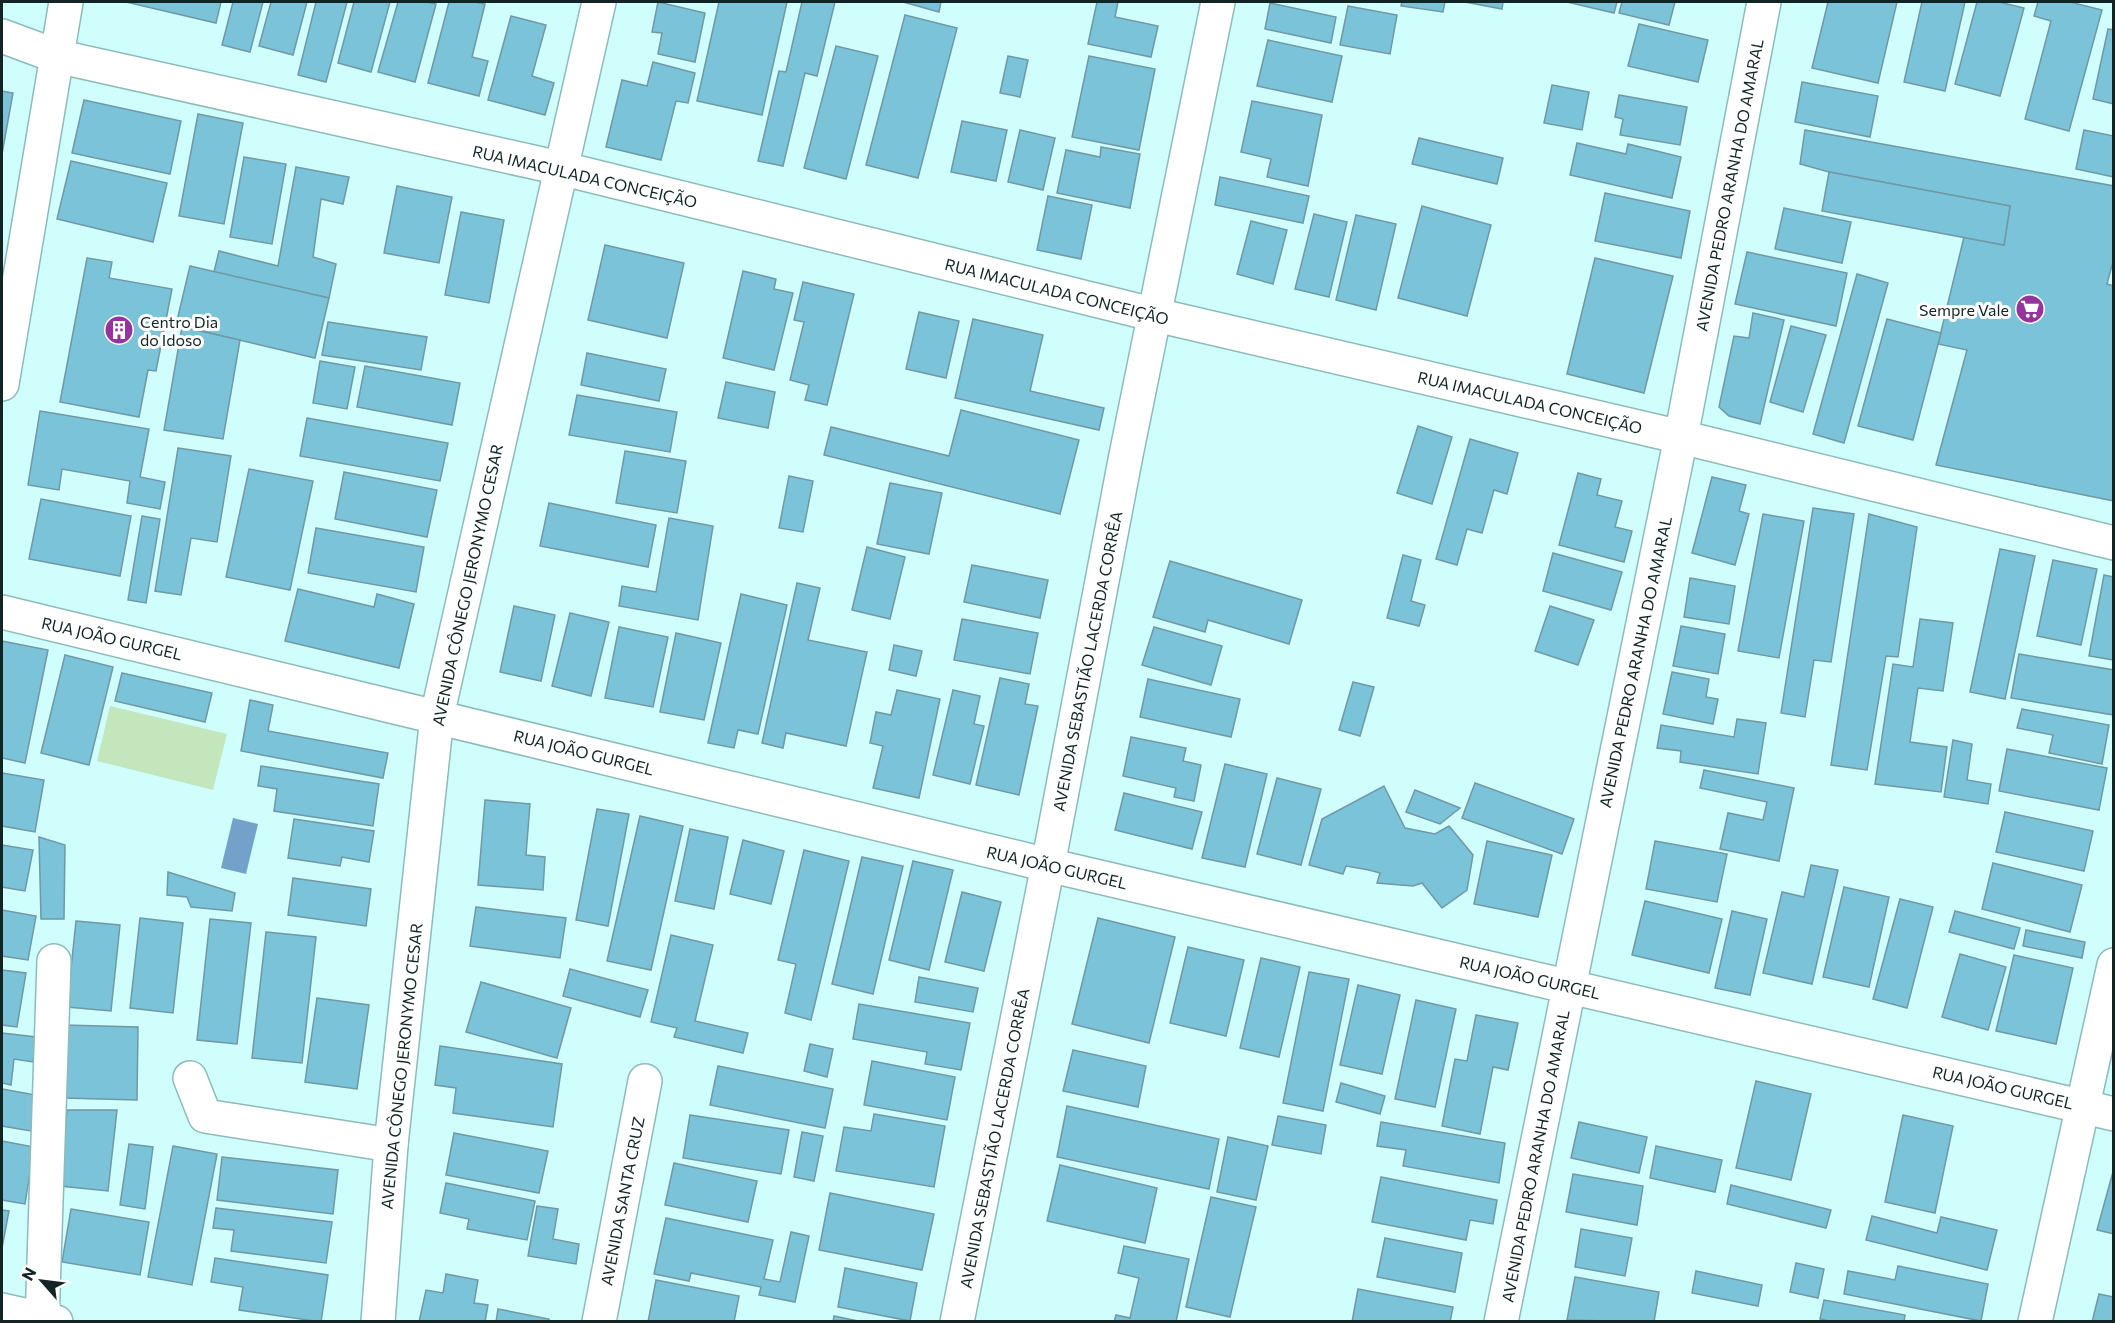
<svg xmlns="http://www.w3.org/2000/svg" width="2115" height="1323" viewBox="0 0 2115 1323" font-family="Commissioner,sans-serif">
<rect width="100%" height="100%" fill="#cffefc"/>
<path fill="#c4e6bd" d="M110,706l117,28 -14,56 -116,-29z"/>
<path fill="#73a1ca" d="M233,818l25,6 -12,50 -25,-6z"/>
<g fill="#7bc3d9" stroke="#7098a5" stroke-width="1.5">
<path d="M126,2h95l-5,21z"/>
<path d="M233,2h30l-13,50 -28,-7z"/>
<path d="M271,2h36l-14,53 -34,-9z"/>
<path d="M316,2h31l-21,80 -28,-7z"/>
<path d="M354,2h36l-19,70 -33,-9z"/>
<path d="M398,2h28l10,2 -21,78 -37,-10z"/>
<path d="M449,2h26l10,2 -13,53 16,4 -9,35 -51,-13z"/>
<path d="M658,2l47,11 -10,49 -37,-8 4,-21 -10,-1z"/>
<path d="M719,2h68l-25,113 -65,-14z"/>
<path d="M802,2h33l-18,74 -12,-3 -22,93 -25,-5 21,-90 7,1z"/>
<path d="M903,2h38l-2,10z"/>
<path d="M1097,2h21l-3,15 43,9 -7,31 -63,-13z"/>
<path d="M1402,2h43l-2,10 -42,-6z"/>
<path d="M1465,2h38l-1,7z"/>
<path d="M1567,2h50l-3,11z"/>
<path d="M1622,2h53l-6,23 -50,-12z"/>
<path d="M1828,2h69l-19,81 -66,-15z"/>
<path d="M1922,2h43l-20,89 -41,-9z"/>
<path d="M1977,2h22l25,6 -24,88 -45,-12z"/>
<path d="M2038,2h32l32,8 -33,121 -44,-12 26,-98 -17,-5z"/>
<path d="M1270,3l66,14 -5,26 -66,-14z"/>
<path d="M1348,6l49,9 -7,39 -50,-9z"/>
<path d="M905,15l52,13 -39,150 -52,-13z"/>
<path d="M511,16l35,9 -14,51 22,7 -9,32 -57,-15z"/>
<path d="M1639,24l69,16 -10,42 -70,-16z"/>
<path d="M2108,29l6,1v74l-21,-5z"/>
<path d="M1268,40l74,16 -10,46 -75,-16z"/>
<path d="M836,46l42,10 -32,123 -42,-11z"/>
<path d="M1008,56l20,4 -8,37 -20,-4z"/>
<path d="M1089,56l66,13 -16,81 -67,-13z"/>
<path d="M653,62l42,11 -7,30 -12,-2 -15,59 -55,-13 16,-67 25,6z"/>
<path d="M1802,82l76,14 -8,41 -75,-15z"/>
<path d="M1552,85l37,7 -7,38 -38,-7z"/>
<path d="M2,91l11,2 -11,61z"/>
<path d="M1619,95l68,12 -7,38 -60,-10 3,-16 -8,-2z"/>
<path d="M84,100l97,21 -11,53 -98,-21z"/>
<path d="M1252,101l70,14 -14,71 -41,-9 4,-18 -30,-7z"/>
<path d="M198,114l45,9 -19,101 -45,-8z"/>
<path d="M962,121l45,9 -11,51 -45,-9z"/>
<path d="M1020,130l35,8 -12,52 -35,-8z"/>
<path d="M1805,130l309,56v72l-7,26 7,2v215l-178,-36 31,-115 -29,-6 26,-107 40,8 6,-39 -181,-34 -29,-8z"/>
<path d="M2084,130l30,6v41l-38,-8z"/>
<path d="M1419,138l84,20 -6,26 -85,-20z"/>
<path d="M1577,143l49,11 2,-10 53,13 -9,41 -102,-23z"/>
<path d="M1101,147l39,7 -10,54 -73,-15 9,-43 34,7z"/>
<path d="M244,157l42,7 -14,80 -42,-7z"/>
<path d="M71,161l96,22 -14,59 -96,-23z"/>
<path d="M296,167l53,10 -6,27 -22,-5 -8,58 23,7 -7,34 -115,-26 5,-21 59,15z"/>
<path d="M1829,172l181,34 -6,39 -182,-34z"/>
<path d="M1220,177l89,19 -6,27 -88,-18z"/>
<path d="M397,186l55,11 -13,66 -55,-10z"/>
<path d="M1605,193l85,18 -9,47 -86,-17z"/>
<path d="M1048,196l44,9 -11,54 -44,-9z"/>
<path d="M1422,206l69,19 -24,91 -69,-18z"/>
<path d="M1784,208l67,14 -9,41 -67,-14z"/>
<path d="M461,212l43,8 -15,83 -44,-8z"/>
<path d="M1314,214l33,8 -18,75 -34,-8z"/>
<path d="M1356,215l40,9 -20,86 -40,-10z"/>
<path d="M1251,221l36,9 -14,54 -36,-10z"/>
<path d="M605,245l79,18 -17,75 -79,-18z"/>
<path d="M1747,252l100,21 -11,53 -101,-22z"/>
<path d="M87,258l25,4 -3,16 63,11 -16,82 -8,-1 -9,47 -79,-15z"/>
<path d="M1595,258l78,18 -29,117 -77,-19z"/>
<path d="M190,266l139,32 -14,60 -139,-33z"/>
<path d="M743,271l33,8 -2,10 19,4 -19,77 -51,-12z"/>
<path d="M1857,274l31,9 -44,160 -31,-9z"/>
<path d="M803,282l51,12 -27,111 -22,-5 4,-15 -19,-5 14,-58 -10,-2z"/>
<path d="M919,312l40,9 -13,57 -40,-9z"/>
<path d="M1753,313l31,7 -24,104 -31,-8 -10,-9 15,-71 15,2z"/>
<path d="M973,319l70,16 -13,56 74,17 -5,22 -144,-32z"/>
<path d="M1887,319l54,14 -28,107 -55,-14z"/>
<path d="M328,322l99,15 -6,33 -99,-15z"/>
<path d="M1791,326l35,9 -23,77 -33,-10z"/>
<path d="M182,327l58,13 -17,99 -59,-9z"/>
<path d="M587,353l79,16 -7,32 -78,-16z"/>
<path d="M320,361l35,6 -8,42 -34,-6z"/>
<path d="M365,366l95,17 -8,42 -95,-18z"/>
<path d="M726,382l49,10 -7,36 -50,-10z"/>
<path d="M577,395l100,17 -7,40 -101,-17z"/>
<path d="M961,410l118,30 -19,74 -236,-59 7,-28 118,29z"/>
<path d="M40,411l109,18 -9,48 25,5 -5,27 -33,-6 3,-22 -68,-12 -3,21 -31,-5z"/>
<path d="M307,418l141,25 -8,38 -140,-25z"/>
<path d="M1418,426l34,11 -20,67 -35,-11z"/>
<path d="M1470,439l48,14 -11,41 -13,-4 -12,43 -15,-4 -10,36 -21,-6z"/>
<path d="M178,448l53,8 -14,86 -26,-4 -10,57 -26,-4z"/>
<path d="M625,451l61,10 -9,52 -61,-10z"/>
<path d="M249,469l64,12 -23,109 -64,-13z"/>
<path d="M344,472l93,18 -10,47 -92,-18z"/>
<path d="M1578,473l23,6 -4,16 25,6 -7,26 17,4 -8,31 -65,-17z"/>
<path d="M789,476l24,5 -10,51 -24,-4z"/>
<path d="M1712,477l34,8 -7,26 10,3 -14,51 -43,-12z"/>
<path d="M890,483l52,10 -13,61 -52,-10z"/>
<path d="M41,499l90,17 -11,60 -91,-17z"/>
<path d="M549,503l107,22 -8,42 -108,-21z"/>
<path d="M1813,508l41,6 -23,148 -17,-2 -9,57 -24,-4z"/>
<path d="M1763,514l41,7 -25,137 -41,-7z"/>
<path d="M1869,514l48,13 -19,130 -12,-1 -19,114 -36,-5z"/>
<path d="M142,516l18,3 -14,84 -18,-3z"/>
<path d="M669,518l44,8 -15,94 -79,-14 3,-20 34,6z"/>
<path d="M316,528l108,19 -8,45 -108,-19z"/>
<path d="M867,547l38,10 -15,62 -38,-9z"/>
<path d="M2000,549l35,7 -30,143 -35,-7z"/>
<path d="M1553,553l69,19 -11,38 -68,-19z"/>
<path d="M1403,555l18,5 -10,41 14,4 -6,21 -32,-8z"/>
<path d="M2053,560l44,9 -16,76 -44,-9z"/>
<path d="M1170,561l132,39 -13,44 -81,-24 -3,12 -52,-15z"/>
<path d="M972,565l76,15 -8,38 -76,-16z"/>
<path d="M2104,575l10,2v83l-25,-4z"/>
<path d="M1690,578l45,8 -6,38 -45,-7z"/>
<path d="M797,583l23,5 -12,52 59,12 -21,94 -60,-13 -3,15 -21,-5z"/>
<path d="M298,589l76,18 3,-13 37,10 -15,64 -114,-27z"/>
<path d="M741,594l46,11 -29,129 -20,-4 -4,18 -26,-5z"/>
<path d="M514,606l41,9 -14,66 -41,-9z"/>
<path d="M1550,606l44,14 -16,45 -43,-14z"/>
<path d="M570,613l39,9 -18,74 -39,-10z"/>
<path d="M962,619l76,14 -8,41 -76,-14z"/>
<path d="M1920,619l33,4 -10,68 -25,-3 -8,54 37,5 -6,45 -66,-8 18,-120 20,3z"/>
<path d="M1681,626l44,8 -7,40 -45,-8z"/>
<path d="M619,627l49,10 -15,70 -48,-9z"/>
<path d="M1154,627l68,19 -11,39 -69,-20z"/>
<path d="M676,633l45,10 -17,77 -44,-8z"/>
<path d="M2,641l46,9 -23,113 -23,-5z"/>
<path d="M894,645l28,6 -6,25 -27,-6z"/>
<path d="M2019,654l95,16v45l-103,-17z"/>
<path d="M65,655l48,12 -24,98 -48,-12z"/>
<path d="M1672,672l37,7 -3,18 12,2 -5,25 -50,-10z"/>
<path d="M122,673l90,20 -7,29 -90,-21z"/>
<path d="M1000,678l29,6 -4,20 13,2 -19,89 -43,-10z"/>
<path d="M1148,679l92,20 -9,38 -91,-20z"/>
<path d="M1353,682l21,5 -14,49 -21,-6z"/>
<path d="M897,690l43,9 -21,99 -46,-10 10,-42 -13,-3 6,-31 15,3z"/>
<path d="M953,690l27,6 -6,28 10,2 -14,58 -37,-9z"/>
<path d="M250,700l23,5 -5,26 120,22 -5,25 -142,-27z"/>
<path d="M2022,709l87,16 -7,39 -53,-11 4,-18 -36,-7z"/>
<path d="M1737,719l29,4 -8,51 -78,-12 1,-11 -24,-3 4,-23 73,12z"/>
<path d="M1131,737l55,11 -3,13 18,4 -7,36 -20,-4 2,-9 -53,-12z"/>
<path d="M1953,740l19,4 -5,36 24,4 -3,20 -44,-7z"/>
<path d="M2007,749l100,19 -8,42 -100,-19z"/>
<path d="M1225,764l42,10 -22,93 -43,-9z"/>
<path d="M261,766l118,18 -6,42 -99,-15 3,-22 -19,-3z"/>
<path d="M1704,770l90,18 -15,73 -59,-12 8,-36 35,7 4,-18 -67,-14z"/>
<path d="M2,773l42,7 -9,52 -33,-6z"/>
<path d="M1277,778l44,11 -20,76 -44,-11z"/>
<path d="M1475,783l99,36 -12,35 -100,-36z"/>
<path d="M1384,786l21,42 30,6 14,-8 24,29 -6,35 -25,18 -20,-25 -9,3 -36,-3 3,-10 -11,-3 -23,-4 -3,8 -34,-9 13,-46z"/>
<path d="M1415,790l45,18 -20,16 -34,-12z"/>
<path d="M1124,793l78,19 -10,37 -77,-19z"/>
<path d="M485,800l45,4 -4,51 19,2 -2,33 -65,-5z"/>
<path d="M597,809l32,5 -21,112 -32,-6z"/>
<path d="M2005,812l88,19 -9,40 -88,-19z"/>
<path d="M640,816l43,10 -32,144 -44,-9z"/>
<path d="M294,819l80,12 -5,31 -27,-5 -2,9 -52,-8z"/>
<path d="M690,829l38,8 -14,72 -39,-8z"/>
<path d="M39,837l26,8 -1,74h-23z"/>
<path d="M743,840l41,11 -13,53 -41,-10z"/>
<path d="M1487,841l65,14 -14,62 -64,-13z"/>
<path d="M1655,841l72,13 -10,48 -71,-13z"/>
<path d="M2,845l31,5 -8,41 -23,-4z"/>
<path d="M804,850l45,11 -38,159 -26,-7 11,-49 -18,-4z"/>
<path d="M862,857l41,9 -30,128 -41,-10z"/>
<path d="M913,861l40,9 -24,100 -40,-10z"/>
<path d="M1993,863l89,22 -12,47 -88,-23z"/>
<path d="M1811,865l27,5 -26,114 -49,-11 19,-81 22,5z"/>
<path d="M168,872l67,21 -3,18 -41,-4 -4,-10 -20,-2z"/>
<path d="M293,878l78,11 -5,37 -78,-11z"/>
<path d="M1844,887l45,10 -20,90 -46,-10z"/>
<path d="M962,892l39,10 -17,69 -39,-9z"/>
<path d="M1900,899l33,8 -26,101 -34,-9z"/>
<path d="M1645,901l77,18 -13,54 -77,-18z"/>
<path d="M476,907l90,11 -6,40 -90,-12z"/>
<path d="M2,910l34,6 -8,44 -26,-4z"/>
<path d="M1732,911l35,8 -17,76 -35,-7z"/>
<path d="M1955,911l65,17 -6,21 -65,-17z"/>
<path d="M140,918l43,5 -10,90 -43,-5z"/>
<path d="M1098,918l77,19 -26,106 -77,-19z"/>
<path d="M210,919l41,4 -14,121 -40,-4z"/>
<path d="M76,921l44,4 -9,86 -44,-4z"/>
<path d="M2026,930l59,12 -3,16 -59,-12z"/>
<path d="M266,932l50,5 -14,126 -50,-5z"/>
<path d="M671,935l42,10 -18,76 53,12 -5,20 -69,-16 3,-9 -26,-6z"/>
<path d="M1188,947l56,13 -18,76 -56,-13z"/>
<path d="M1960,954l46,13 -18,63 -46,-13z"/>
<path d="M2014,955l59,13 -17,76 -60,-13z"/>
<path d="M1261,958l39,9 -21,90 -39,-9z"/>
<path d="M570,969l78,21 -8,27 -77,-21z"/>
<path d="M2,970l24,3 -9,54 -15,-2z"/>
<path d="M1309,972l40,7 -26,132 -40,-8z"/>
<path d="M919,977l59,11 -5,24 -58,-10z"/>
<path d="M481,982l90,26 -14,50 -91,-26z"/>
<path d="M1358,985l42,10 -18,79 -42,-9z"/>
<path d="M317,998l52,7 -12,84 -52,-7z"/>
<path d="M1416,1000l40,9 -21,98 -40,-8z"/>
<path d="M859,1004l111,19 -9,47 -36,-6 2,-12 -74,-13z"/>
<path d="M1476,1015l42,8 -10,47 -15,-3 -13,67 -38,-8 13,-67 12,2z"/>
<path d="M64,1025l74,2 -1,73 -74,-2z"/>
<path d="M2,1033l34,4 -3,25 -19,-3 -3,26 -9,-2z"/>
<path d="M810,1044l23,5 -6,28 -23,-6z"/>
<path d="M440,1046l122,18 -9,63 -100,-14 3,-25 -21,-3z"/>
<path d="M1073,1050l73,16 -8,41 -75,-16z"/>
<path d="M872,1061l83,16 -8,43 -83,-15z"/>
<path d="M718,1066l115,23 -8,39 -115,-23z"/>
<path d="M1756,1081l55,13 -20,86 -55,-12z"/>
<path d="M1341,1083l44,13 -5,18 -44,-12z"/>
<path d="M2,1089l34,6 -5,36 -29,-5z"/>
<path d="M1067,1106l152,33 -10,50 -152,-32z"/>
<path d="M67,1110h50l-9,81 -48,-5z"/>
<path d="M874,1114l71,12 -11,61 -98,-16 8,-44 27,4z"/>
<path d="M690,1115l99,15 -8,44 -98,-16z"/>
<path d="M1903,1115l50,11 -18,87 -50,-11z"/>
<path d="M1278,1116l48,9 -5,29 -49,-9z"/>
<path d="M1381,1122l124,21 -6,40 -96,-17 3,-16 -29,-4z"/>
<path d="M1579,1122l68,15 -8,36 -68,-15z"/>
<path d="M802,1132l21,4 -9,45 -20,-4z"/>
<path d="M454,1133l94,18 -9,42 -93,-18z"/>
<path d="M1228,1137l40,9 -12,54 -39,-8z"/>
<path d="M2,1141l32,6 -9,57 -23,-4z"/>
<path d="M129,1144l24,3 -8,62 -25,-4z"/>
<path d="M173,1146l44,8 -25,131 -44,-8z"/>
<path d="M1656,1146l66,14 -7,32 -65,-14z"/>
<path d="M222,1157l116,13 -5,44 -116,-14z"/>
<path d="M674,1163l83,18 -9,41 -83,-17z"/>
<path d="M1060,1165l97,23 -12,55 -98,-22z"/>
<path d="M2114,1168v66l-17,-4z"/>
<path d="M1573,1174l70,12 -6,39 -71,-13z"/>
<path d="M1381,1177l116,23 -4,24 -23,-4 -4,20 -94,-18z"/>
<path d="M446,1183l89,18 -8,39 -60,-11 2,-10 -29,-6z"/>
<path d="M1731,1185l100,25 -5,18 -99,-24z"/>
<path d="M830,1193l104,21 -12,56 -103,-20z"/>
<path d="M1211,1197l45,10 -26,110 -44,-10z"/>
<path d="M537,1206l21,3 -5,30 26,5 -3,20 -48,-8z"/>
<path d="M216,1208l116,14 -6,41 -95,-12 3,-21 -21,-2z"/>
<path d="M71,1209l78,13 -9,53 -78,-13z"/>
<path d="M2,1210l7,1 -7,37z"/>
<path d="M1872,1216l65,17 4,-16 56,13 -10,40 -121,-30z"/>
<path d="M666,1218l107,22 -9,39 16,3 11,-50 18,4 -14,66 -36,-7 2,-8 -70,-14 -2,8 -35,-7z"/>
<path d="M1581,1229l51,9 -7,38 -50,-9z"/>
<path d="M1385,1238l77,15 -7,39 -78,-15z"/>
<path d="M1124,1246l65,13 -13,63h-62l2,-7 14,3 9,-40 -21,-5z"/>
<path d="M215,1258l113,17 -7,47 -82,-12 4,-23 -32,-5z"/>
<path d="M1796,1263l28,6 -6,29 -28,-6z"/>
<path d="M1898,1266l90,18 -7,37 -137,-27 4,-23 47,9z"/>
<path d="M845,1268l72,15 -7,38 -72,-14z"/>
<path d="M1696,1271l66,14 -4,21 -66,-13z"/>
<path d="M446,1274l32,6 -4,23 14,2 -3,17h-66l7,-32 17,3z"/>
<path d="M1575,1277l84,15 -5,30 -87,-2z"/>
<path d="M656,1280l83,16 -5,26h-86z"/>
<path d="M1358,1289l95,18 -3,15h-98z"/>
<path d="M2099,1294l15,3v25h-22z"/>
<path d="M1824,1300l81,15 -1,7h-70l-14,-3z"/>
<path d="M498,1309l51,10v3h-53z"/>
<path d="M834,1316l29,6h-30z"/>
</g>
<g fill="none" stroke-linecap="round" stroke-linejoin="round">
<g stroke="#8dbbb9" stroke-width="36">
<g id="minor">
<path d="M2,36l54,20 504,112 596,147 525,122 433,106"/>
<path d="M2,384l64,-382"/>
<path d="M2,612l1046,253 1066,249"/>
<path d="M190,1078l15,38 186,29"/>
<path d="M2,1310l54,12"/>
<path d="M42,1322l12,-361"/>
<path d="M378,1322l13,-177 46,-429 162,-714"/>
<path d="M599,1322l46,-241"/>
<path d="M957,1322l91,-457 78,-410 92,-453"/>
<path d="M1501,1322l180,-885 83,-435"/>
<path d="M2035,1322l79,-357"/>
</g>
</g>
<use href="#minor" stroke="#fff" stroke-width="33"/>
</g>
<defs>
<g id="supermarket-disc" transform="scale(1.5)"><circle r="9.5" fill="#95349c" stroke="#fff"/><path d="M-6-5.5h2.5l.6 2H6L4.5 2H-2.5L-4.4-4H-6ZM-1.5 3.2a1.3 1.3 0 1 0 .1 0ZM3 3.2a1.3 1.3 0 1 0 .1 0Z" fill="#fff"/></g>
<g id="building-disc" transform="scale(1.5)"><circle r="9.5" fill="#95349c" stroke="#fff"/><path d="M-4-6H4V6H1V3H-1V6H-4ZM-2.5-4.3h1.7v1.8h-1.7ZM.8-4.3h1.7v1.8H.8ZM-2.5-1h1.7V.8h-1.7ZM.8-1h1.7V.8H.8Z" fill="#fff"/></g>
</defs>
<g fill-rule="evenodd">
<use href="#supermarket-disc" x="2030" y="309"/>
<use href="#building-disc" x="119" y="330"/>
</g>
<g text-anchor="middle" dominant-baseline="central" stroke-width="6" stroke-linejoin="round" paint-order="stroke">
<g font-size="16" fill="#122424" stroke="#fff">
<text transform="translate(585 176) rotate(13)">RUA IMACULADA CONCEIÇÃO</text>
<text transform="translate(1729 185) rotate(-79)">AVENIDA PEDRO ARANHA DO AMARAL</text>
<text transform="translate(1057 291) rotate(14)">RUA IMACULADA CONCEIÇÃO</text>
<text transform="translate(1530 402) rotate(13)">RUA IMACULADA CONCEIÇÃO</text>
<text transform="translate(467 585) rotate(-78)">AVENIDA CÔNEGO JERONYMO CESAR</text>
<text transform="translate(112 638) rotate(13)">RUA JOÃO GURGEL</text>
<text transform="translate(1087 661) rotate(-79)">AVENIDA SEBASTIÃO LACERDA CORRÊA</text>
<text transform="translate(1635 662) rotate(-78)">AVENIDA PEDRO ARANHA DO AMARAL</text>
<text transform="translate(584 752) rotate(14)">RUA JOÃO GURGEL</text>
<text transform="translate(1057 867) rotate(13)">RUA JOÃO GURGEL</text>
<text transform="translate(1530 977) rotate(13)">RUA JOÃO GURGEL</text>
<text transform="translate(401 1066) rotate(-84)">AVENIDA CÔNEGO JERONYMO CESAR</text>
<text transform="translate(2003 1087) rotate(13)">RUA JOÃO GURGEL</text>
<text transform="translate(994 1138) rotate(-79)">AVENIDA SEBASTIÃO LACERDA CORRÊA</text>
<text transform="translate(1535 1156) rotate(-79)">AVENIDA PEDRO ARANHA DO AMARAL</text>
<text transform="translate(622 1201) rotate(-79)">AVENIDA SANTA CRUZ</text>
</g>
<g font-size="16" fill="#122424" stroke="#fff" text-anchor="end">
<text x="2009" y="309">Sempre Vale</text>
<text x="140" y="321" text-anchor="start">Centro Dia<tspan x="140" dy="18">do Idoso</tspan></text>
</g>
</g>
<rect width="2115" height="1323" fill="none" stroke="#122424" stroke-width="6"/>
<g transform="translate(42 1281) rotate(298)" stroke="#ffffff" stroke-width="4.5" paint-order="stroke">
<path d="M0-4.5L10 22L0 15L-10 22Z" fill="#122424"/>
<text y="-9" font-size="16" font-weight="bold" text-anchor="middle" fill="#122424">N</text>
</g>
</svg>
